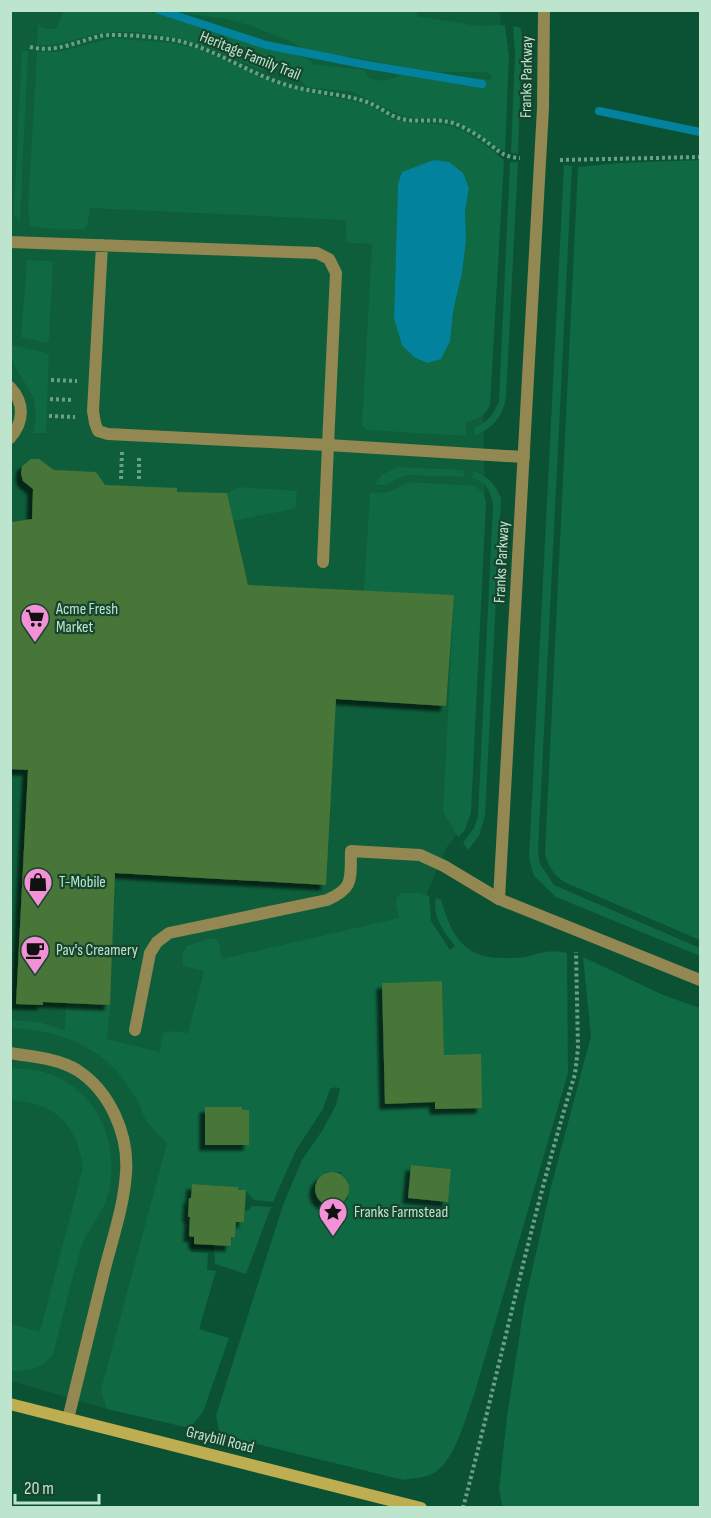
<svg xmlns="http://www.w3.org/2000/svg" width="711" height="1518" viewBox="0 0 711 1518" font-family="'Sofia Sans Condensed',sans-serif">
<defs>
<filter id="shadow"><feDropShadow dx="-5.5" dy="5.5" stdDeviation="1.5" flood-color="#0009"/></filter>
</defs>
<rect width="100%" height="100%" fill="#0a5233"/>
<path fill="#0e5e3b" d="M499,10l2,13v74l-18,324 2,74 -15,322 -23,30 -20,46 1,35 -214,49 -107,432 -96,-28 -1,-1370z"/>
<g fill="#0f6943" fill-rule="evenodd">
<path d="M417,10v6l61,10 27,-1 4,31 -4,96 -45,-29 -15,-5h-32l-12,-3 -48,-23 -46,-5c-9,-11 -24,-19 -38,-21l-7,5c-49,-24 -101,-44 -157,-38 -23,2 -44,14 -68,12l1,-21 5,4 13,1 8,-18h80l28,5 23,7 40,7 24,10 18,4 34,16 1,4 53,6 4,8c15,5 22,2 35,-5l18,4 22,-3 46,6 1,-4 -4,-4h-56l-80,-15 -43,-5 -16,-10 -40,-16 -26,-7 -56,-8z"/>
<path d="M516,26l5,3 1,6 -4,119 -7,-1 4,-100 -2,-26z"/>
<path d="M113,38l57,5 26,5 86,38 86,19 25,14 13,3 40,3 16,5 23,15 19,15 -14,245c-5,11 -12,14 -24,17v14l-99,-6 -5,-4 10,-182 -23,-1 -2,-2 -2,-21 -255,-12 -3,18 -4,3 -20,1 -33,-4 -2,-17 9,-157h22zM398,184l71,4 -4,23 1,29 -13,71 -59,7z"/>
<path d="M22,51h6l-8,171 -6,-8v-6z"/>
<path d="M700,160v780l-136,-58c-11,-8 -16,-16 -19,-29l33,-686 42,-4z"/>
<path d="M510,162h8l-12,235c-3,19 -12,31 -31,38l-1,-7c14,-6 19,-13 25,-27z"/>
<path d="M564,165l8,1 -34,686 2,12 14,21 146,63v8l-144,-59 -22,-21 -5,-18z"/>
<path d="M27,260l26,1 -4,78 -2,4 -26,-6z"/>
<path d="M11,345l35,8 3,2 -3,78h-13c13,-49 -23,-50 -22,-88z"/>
<path d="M399,467l64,3 2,7 -60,-2 -20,10h-11l9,-11z"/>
<path d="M474,471c14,6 22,13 27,28l-16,317 -6,20 -11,14 -5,-7 11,-15 4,-12 15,-312c-3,-13 -7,-23 -21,-26z"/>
<path d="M409,482l66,4 8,7 3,9 -15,310 -6,18 -7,7 -15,-25 11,-216 -90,-5 6,-98 19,-1z"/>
<path d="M238,487l59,4 -1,15 -3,3 -60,12 -6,-28z"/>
<path d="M402,893h16l11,3 2,25 19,29 5,-4c-11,-14 -23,-29 -19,-48l5,2c11,37 24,60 66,58 6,0 13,0 19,-1 17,-4 22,-8 41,-4l1,120 -94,322c-8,22 -20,69 -42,79 -8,4 -20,4 -29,6l-183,-45 -4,-19 4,-13 63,-198 19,-45 20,-29 14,-26 4,-16 -4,-2 -6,2 -7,20 -27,41 -23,52 -19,-2 -8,-9 -8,-1v-3l-46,-3 -1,14 -2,1 -1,17 2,1 -1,19 3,1 -1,15 17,1 -1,17 9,1 -17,58 30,9 -26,74 -10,12 -8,3 -78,-18 -6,-19 66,-247c-6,-7 -14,-13 -19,-20 -6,-7 -7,-17 -12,-25 -28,-49 -70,-67 -125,-70l-1,-8 29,2 26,8 1,-27 44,3 -3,33 53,13 2,-18 6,-3 20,2 16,-62 -21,-5 -1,-11 5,-9 21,-7h8l3,4 3,16 177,-41c-1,-10 -8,-19 3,-25zM442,981l2,74 -9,54v-7l-50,2 -3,-121zM411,1165l40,4 -3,33 -40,-4zM326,1172h14l8,9v18l-10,7 -15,-1 -8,-9v-14z"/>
<path d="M583,957l80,38 37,13v499l-188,1 -10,-3 -3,-16 8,-72 17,-111 27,-119 40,-151z"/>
<path d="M11,1068c15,1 30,2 44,8 46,20 65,72 53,119 -5,19 -21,34 -27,53 -11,35 -18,71 -28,106 -12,16 -24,17 -42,17v-47l29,8 43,-165c-7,-44 -28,-64 -72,-67z"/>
<path d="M252,1206l19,1 -25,67 -31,-10 -1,-19 17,1v-9h4l1,-15h8l1,-11 4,-1z"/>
</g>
<path fill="#02829d" d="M434,160l15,2 14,11 6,15 -4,23 1,29 -4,33 -9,38 -3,30 -9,18 -14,4 -13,-6 -12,-12 -8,-27 4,-134 4,-12z"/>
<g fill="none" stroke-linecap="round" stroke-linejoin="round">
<g stroke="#02829d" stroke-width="8">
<path d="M159,10l107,35 101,20 115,19"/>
<path d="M599,111l101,21"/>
</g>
</g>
<g fill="#467638" filter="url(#shadow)">
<path d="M31,459h8l15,11 42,2 9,13 72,3v4l50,1 21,92 206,10 -8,111 -110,-7 -10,186 -211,-12 -5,132 -67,-3v3l-27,-1 12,-234 -18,-1v-220l2,-27 20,-3 1,-30 -10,-8 -2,-7 1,-8z"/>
<path d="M442,981l2,74 37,-1 1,54 -47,1v-7l-50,2 -3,-121z"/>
<path d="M205,1107h37v3h7v35h-44z"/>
<path d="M411,1165l40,4 -3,33 -40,-4z"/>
<circle cx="332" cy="1189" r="17"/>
<path d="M192,1184l46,3v3h8l-2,32h-8l-1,15h-4v9l-37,-2v-7l-5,-1 1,-19h-2l1,-19h2z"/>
</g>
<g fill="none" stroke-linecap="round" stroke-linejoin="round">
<g stroke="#6aa186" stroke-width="4" stroke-dasharray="3 3" stroke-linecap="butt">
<path d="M30,47c25,6 46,-5 70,-11 13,-3 54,1 68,3 43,6 78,34 119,46 26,8 54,8 80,17 14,5 25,17 41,18 16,2 28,-2 45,3 9,3 20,9 28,15 16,10 19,19 39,20"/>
<path d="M560,160l140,-3"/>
<path d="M51,380l26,1"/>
<path d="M50,399l23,1"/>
<path d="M49,416l26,1"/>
<path d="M121,479l1,-27"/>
<path d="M139,479v-23"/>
<path d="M463,1508c38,-145 68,-291 112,-434l3,-26 -2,-96"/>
</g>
<g stroke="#938851" stroke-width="12">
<path d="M544,10l-1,98 -44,791 201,81"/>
<path d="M10,242c103,4 205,8 307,11l12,6 7,14 -8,172 -220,-11 -10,-3 -3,-8 -2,-12 9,-166"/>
<path d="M10,387c15,16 14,35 0,51"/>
<path d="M323,562l5,-117 196,12"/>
<path d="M135,1030l15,-77 7,-11 12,-9 158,-33c28,-12 23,-22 24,-49l69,4 24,11 55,33"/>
<path d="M10,1053c23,4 47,5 67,17 33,21 52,65 49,103 -2,33 -14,67 -22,99 -12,49 -24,98 -36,147"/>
</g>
<path stroke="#bead51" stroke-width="12" d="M10,1404l411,104"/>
</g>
<defs>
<g id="supermarket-pin" transform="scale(1.5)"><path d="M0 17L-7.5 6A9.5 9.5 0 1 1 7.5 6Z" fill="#f391d6" stroke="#17442d"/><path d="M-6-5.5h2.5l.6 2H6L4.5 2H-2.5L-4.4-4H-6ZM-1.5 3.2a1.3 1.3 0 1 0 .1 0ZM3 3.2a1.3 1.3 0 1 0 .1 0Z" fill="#111"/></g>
<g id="shop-pin" transform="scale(1.5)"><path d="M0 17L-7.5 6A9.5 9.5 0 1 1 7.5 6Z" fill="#f391d6" stroke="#17442d"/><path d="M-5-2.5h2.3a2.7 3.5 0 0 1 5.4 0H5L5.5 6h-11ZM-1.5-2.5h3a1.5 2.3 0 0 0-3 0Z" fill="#111"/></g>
<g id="cafe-pin" transform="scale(1.5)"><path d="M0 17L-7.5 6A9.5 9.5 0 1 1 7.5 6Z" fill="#f391d6" stroke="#17442d"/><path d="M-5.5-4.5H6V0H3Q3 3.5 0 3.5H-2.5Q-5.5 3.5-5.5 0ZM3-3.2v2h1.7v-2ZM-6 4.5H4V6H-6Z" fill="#111"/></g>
<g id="sight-pin" transform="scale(1.5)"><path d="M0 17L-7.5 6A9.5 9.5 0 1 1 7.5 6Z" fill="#f391d6" stroke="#17442d"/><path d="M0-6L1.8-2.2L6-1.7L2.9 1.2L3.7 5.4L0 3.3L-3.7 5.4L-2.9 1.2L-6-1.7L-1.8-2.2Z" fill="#111"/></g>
</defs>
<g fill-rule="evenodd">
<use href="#supermarket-pin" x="35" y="618"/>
<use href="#shop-pin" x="38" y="882"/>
<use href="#cafe-pin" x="35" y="950"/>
<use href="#sight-pin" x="333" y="1212"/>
</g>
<g text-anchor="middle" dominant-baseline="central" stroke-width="4.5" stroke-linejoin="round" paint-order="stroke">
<g font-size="16" fill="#bde5cd" stroke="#17442d">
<text transform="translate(250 56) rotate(22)">Heritage Family Trail</text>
<text transform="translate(527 77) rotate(-89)">Franks Parkway</text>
<text transform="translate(502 562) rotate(-87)">Franks Parkway</text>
<text transform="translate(220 1440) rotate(14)">Graybill Road</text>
</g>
<g font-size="16" fill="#bde5cd" stroke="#17442d" text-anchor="start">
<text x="56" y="609">Acme Fresh<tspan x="56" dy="18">Market</tspan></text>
<text x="59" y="882">T-Mobile</text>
<text x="56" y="950">Pav's Creamery</text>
<text x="354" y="1212">Franks Farmstead</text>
</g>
</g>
<rect width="711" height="1518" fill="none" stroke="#bde5cd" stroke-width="24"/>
<path d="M15 1494v9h84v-9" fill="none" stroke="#bde5cd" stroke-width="3"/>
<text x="24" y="1494" font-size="18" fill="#bde5cd" stroke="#17442d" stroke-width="4.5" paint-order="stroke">20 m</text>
</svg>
